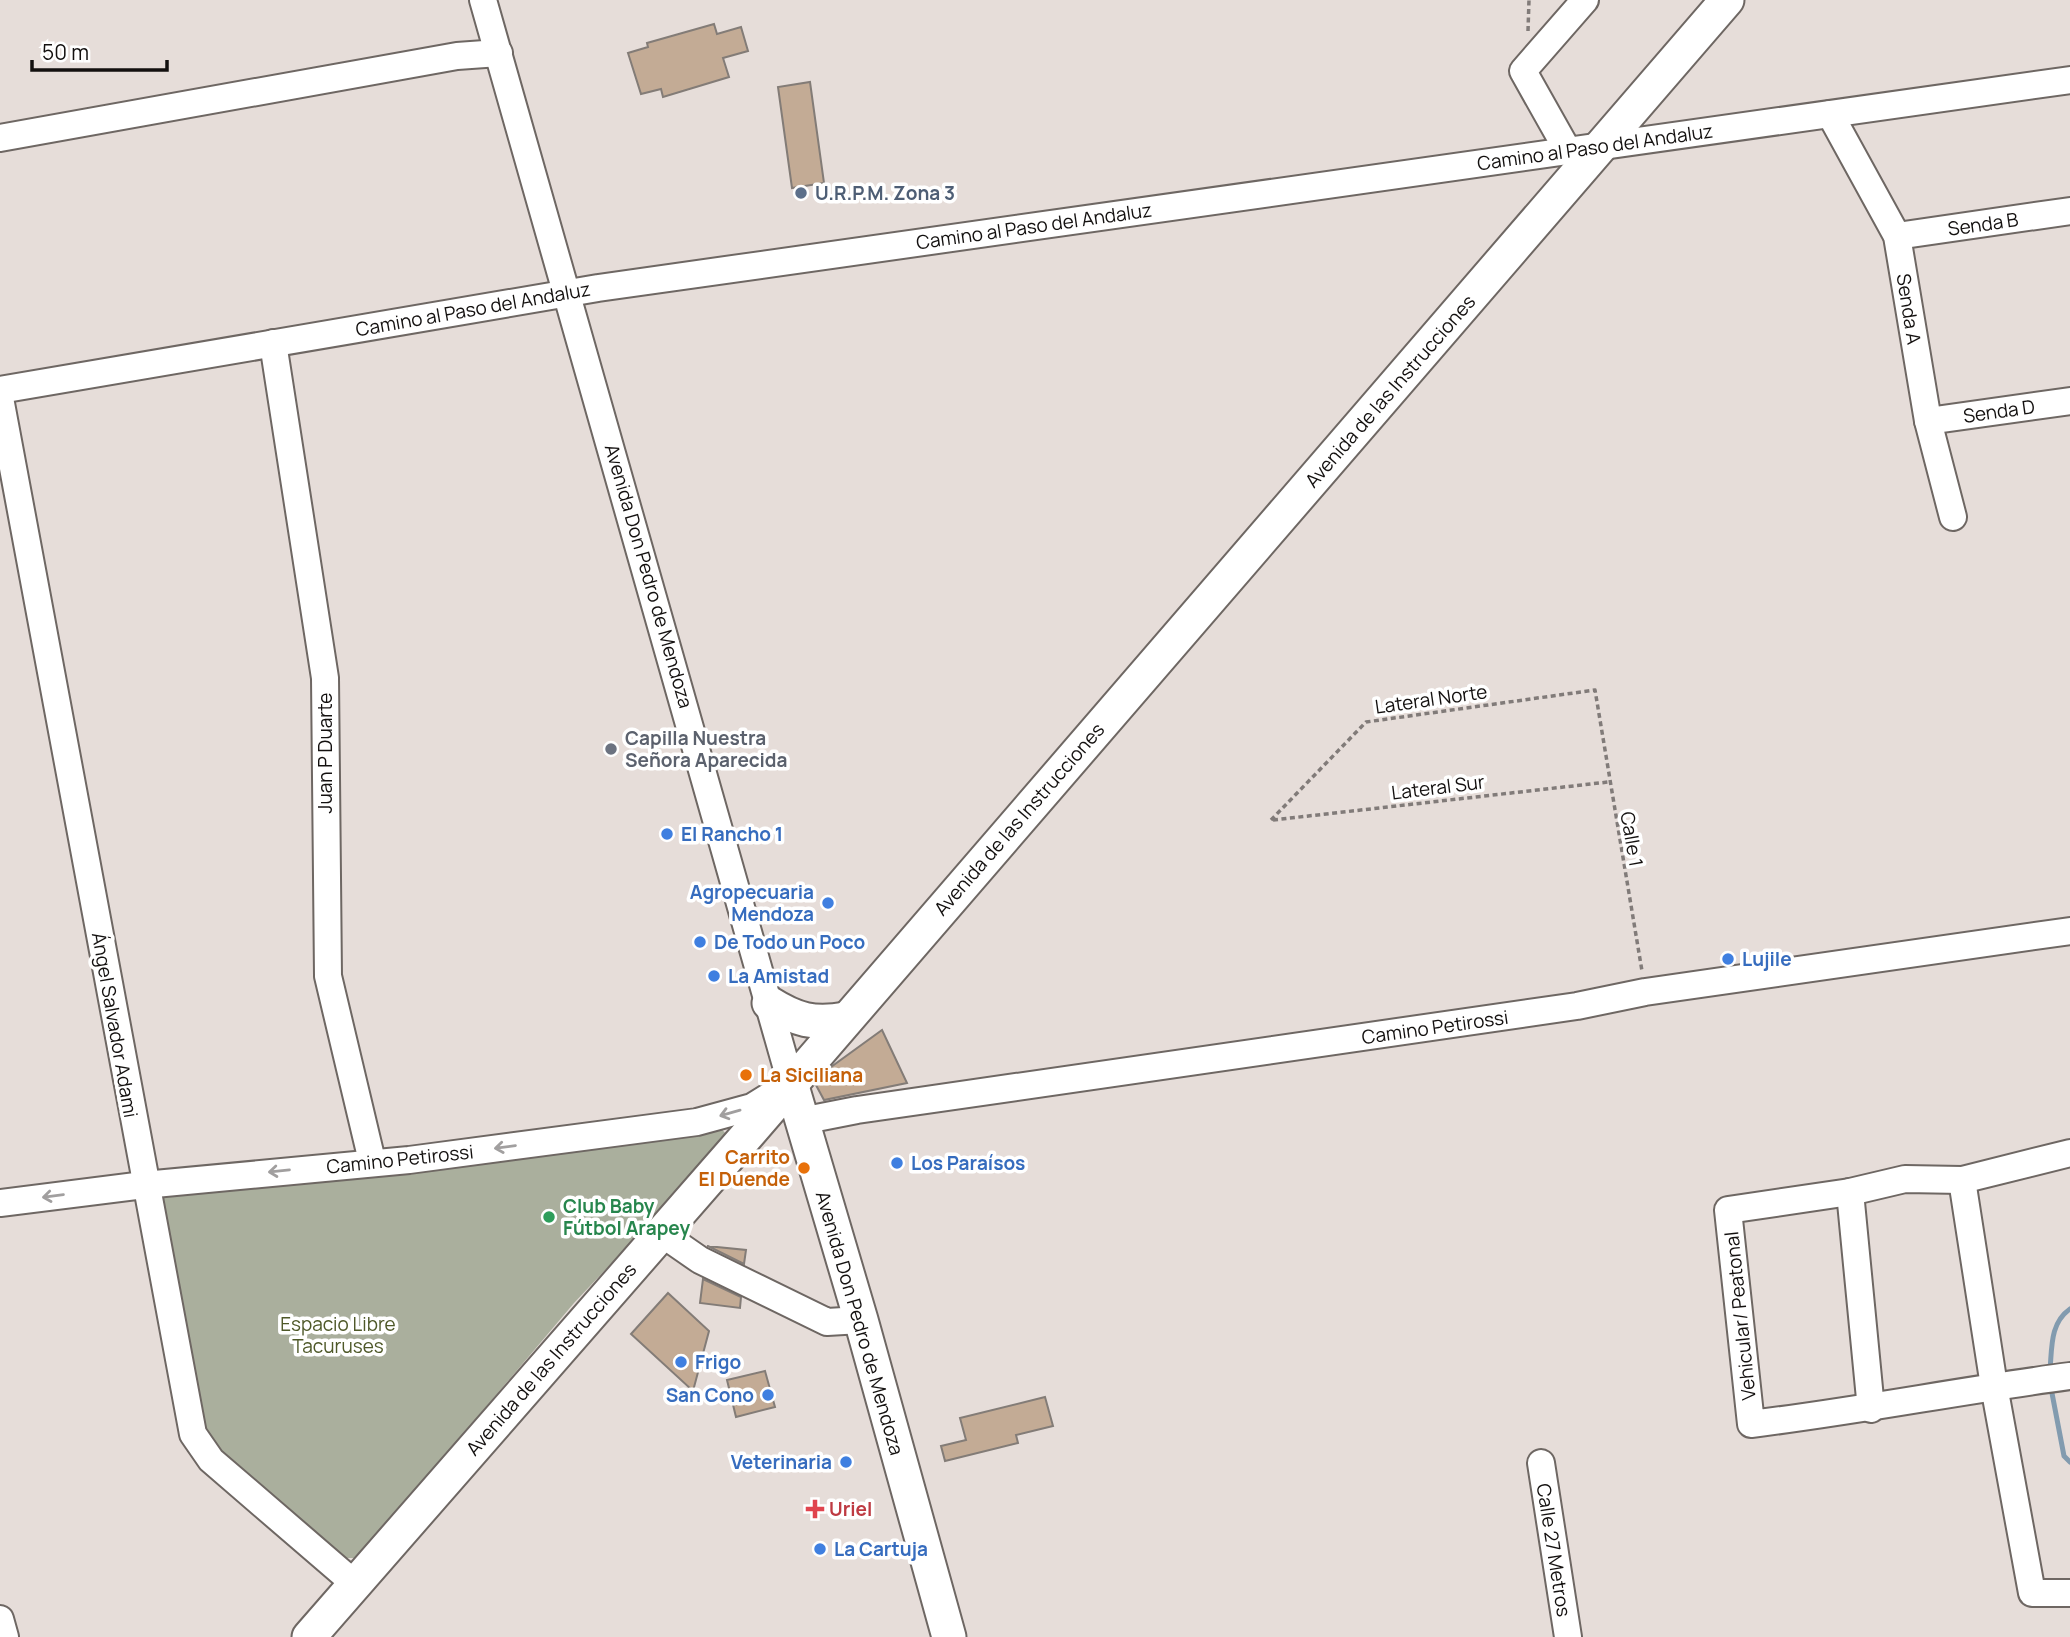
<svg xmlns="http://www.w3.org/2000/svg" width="2070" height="1637" viewBox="0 0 2070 1637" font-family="Manrope,sans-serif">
<rect width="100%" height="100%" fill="#e6ddd9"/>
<path fill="#aaaf9d" d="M719,1126l7,8 -1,9 -151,160 -216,255h-17l-143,-126 -39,-237z"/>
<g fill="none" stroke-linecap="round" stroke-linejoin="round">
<g stroke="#829baf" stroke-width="5">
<path d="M2050,1370c2,-23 0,-47 20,-61"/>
<path d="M2051,1388l13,68 6,6"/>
</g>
</g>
<g fill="#c3ab95" stroke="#837c77" stroke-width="2">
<path d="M714,24l3,10 24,-7 7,24 -25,7 6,19 -66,20 -2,-8 -20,5 -13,-41 20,-6 -1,-4z"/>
<path d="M810,82l14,101 -32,5 -14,-101z"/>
<path d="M882,1030l25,53 -83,17 -8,-15 15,-18z"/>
<path d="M707,1246l39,4 -2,14 -36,-18z"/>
<path d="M703,1279l38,18 -1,11 -40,-5z"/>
<path d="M668,1293l41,38 -16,60 -62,-57z"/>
<path d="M765,1371l10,36 -39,10 -9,-37z"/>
<path d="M1045,1397l8,29 -37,9 2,8 -73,18 -4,-15 25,-6 -6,-22z"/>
</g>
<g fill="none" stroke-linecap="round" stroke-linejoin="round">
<g stroke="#6e6763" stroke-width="30">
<g id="minor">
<path d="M1830,114l67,122 31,185 25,96"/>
<path d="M0,138l457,-82 42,-3"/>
<path d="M1568,151l-45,-80 62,-71"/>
<path d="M1897,236l173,-25"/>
<path d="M273,343l52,335 3,298 44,185"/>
<path d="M0,390l598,-102 1472,-208"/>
<path d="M0,398l193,1036 18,26 144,124"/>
<path d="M1928,421l142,-20"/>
<path d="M801,1121l56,-11 720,-104 68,-14 425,-61"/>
<path d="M2070,1153l-108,27 -57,-1 -55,13 -122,18 23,214c107,-13 212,-34 319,-48"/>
<path d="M1962,1180l32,206 38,207h38"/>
<path d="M1850,1192l21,217"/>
<path d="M0,1203l144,-18 265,-25 288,-38 55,-15 39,-24 -308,-1083"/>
<path d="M661,1233l39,27 127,62 34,-2"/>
<path d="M1541,1463l27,174"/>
<path d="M0,1619l5,18"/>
</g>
</g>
<g stroke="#6e6763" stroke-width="37">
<g id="major">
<path d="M769,1003c27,17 45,22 77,16"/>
<path d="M791,1083l70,237 88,317"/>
<path d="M309,1637l441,-505 977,-1132"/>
</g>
</g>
<g stroke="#817b79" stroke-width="3.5" stroke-dasharray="5 3.5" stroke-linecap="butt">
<path d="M1528,31l1,-31"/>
<path d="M1271,820l95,-98 229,-32 47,281"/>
<path d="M1273,820l335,-38"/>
</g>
<use href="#minor" stroke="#fff" stroke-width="26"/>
<use href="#major" stroke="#fff" stroke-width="33"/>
</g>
<defs><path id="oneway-shaft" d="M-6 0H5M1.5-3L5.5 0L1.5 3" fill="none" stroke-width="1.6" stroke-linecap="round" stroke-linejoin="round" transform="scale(1.75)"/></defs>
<g stroke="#a19f9f">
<use href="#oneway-shaft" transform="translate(730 1113) rotate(164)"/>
<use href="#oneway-shaft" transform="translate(505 1147) rotate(172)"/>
<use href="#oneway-shaft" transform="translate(279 1171) rotate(174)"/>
<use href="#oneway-shaft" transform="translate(53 1196) rotate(173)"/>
</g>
<circle fill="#5c6f8a" stroke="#fff" stroke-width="2.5" cx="801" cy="193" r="7"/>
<circle fill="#6b7280" stroke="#fff" stroke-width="2.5" cx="611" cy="749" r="7"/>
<g fill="#3f7fe0" stroke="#fff" stroke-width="2.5">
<circle cx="667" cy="834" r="7"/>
<circle cx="828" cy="903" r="7"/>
<circle cx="700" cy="942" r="7"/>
<circle cx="1728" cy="959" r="7"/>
<circle cx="714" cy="976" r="7"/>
<circle cx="897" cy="1163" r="7"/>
<circle cx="681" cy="1362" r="7"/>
<circle cx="768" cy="1395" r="7"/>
<circle cx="846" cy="1462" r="7"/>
<circle cx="820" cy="1549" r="7"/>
</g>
<g fill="#e8710a" stroke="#fff" stroke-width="2.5">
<circle cx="746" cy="1075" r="7"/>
<circle cx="804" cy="1168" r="7"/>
</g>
<circle fill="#2e9e5b" stroke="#fff" stroke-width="2.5" cx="549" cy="1217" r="7"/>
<path fill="#e0444e" stroke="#fff" stroke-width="2.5" d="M811.5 1498.5h7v7h7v7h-7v7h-7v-7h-7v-7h7z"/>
<g text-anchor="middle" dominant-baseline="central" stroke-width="7" stroke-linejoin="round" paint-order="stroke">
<g font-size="19" fill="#13100f" stroke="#fff">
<text transform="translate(1595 147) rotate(-8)">Camino al Paso del Andaluz</text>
<text transform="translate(1983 224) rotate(-8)">Senda B</text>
<text transform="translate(1034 226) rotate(-8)">Camino al Paso del Andaluz</text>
<text transform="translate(473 309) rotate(-10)">Camino al Paso del Andaluz</text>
<text transform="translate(1909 309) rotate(81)">Senda A</text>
<text transform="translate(1390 391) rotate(-49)">Avenida de las Instrucciones</text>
<text transform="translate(1999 411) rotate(-8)">Senda D</text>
<text transform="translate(649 576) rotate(74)">Avenida Don Pedro de Mendoza</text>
<text transform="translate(1431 699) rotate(-8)">Lateral Norte</text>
<text transform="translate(325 753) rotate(-90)">Juan P Duarte</text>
<text transform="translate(1438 787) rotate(-7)">Lateral Sur</text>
<text transform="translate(1019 819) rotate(-49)">Avenida de las Instrucciones</text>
<text transform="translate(1632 839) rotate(80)">Calle 1</text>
<text transform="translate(115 1025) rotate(80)">Ángel Salvador Adami</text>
<text transform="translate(1435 1027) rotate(-8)">Camino Petirossi</text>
<text transform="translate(400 1159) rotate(-6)">Camino Petirossi</text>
<text transform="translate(1740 1316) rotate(-96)">Vehicular/ Peatonal</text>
<text transform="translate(860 1323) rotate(74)">Avenida Don Pedro de Mendoza</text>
<text transform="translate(551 1359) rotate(-49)">Avenida de las Instrucciones</text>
<text transform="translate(1554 1550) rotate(81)">Calle 27 Metros</text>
</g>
<g font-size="19" font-weight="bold" fill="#4e5e75" stroke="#fff" text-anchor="start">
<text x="815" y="193">U.R.P.M. Zona 3</text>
</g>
<g font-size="19" font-weight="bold" fill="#5b616d" stroke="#fff" text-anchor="start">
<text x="625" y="738">Capilla Nuestra<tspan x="625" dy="22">Señora Aparecida</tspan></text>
</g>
<g font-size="19" font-weight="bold" fill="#366cbe" stroke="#fff" text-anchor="start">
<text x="681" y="834">El Rancho 1</text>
<text x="814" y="892" text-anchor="end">Agropecuaria<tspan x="814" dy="22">Mendoza</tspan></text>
<text x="714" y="942">De Todo un Poco</text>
<text x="1742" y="959">Lujile</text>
<text x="728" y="976">La Amistad</text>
<text x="911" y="1163">Los Paraísos</text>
<text x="695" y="1362">Frigo</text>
<text x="754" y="1395" text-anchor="end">San Cono</text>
<text x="832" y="1462" text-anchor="end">Veterinaria</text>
<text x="834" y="1549">La Cartuja</text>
</g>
<g font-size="19" font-weight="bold" fill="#c56008" stroke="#fff" text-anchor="start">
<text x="760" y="1075">La Siciliana</text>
<text x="790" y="1157" text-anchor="end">Carrito<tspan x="790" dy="22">El Duende</tspan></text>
</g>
<g font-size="19" font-weight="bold" fill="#27864d" stroke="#fff" text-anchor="start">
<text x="563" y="1206">Club Baby<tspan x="563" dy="22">Fútbol Arapey</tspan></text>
</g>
<g font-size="19" fill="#4e5828" stroke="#fff">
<text x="338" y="1324">Espacio Libre<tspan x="338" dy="22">Tacuruses</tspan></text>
</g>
<g font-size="19" font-weight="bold" fill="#be3a42" stroke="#fff" text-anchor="start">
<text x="829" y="1509">Uriel</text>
</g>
</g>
<path d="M32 60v10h135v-10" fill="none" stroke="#13100f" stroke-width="3.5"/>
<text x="42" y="60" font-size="21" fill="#13100f" stroke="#ffffff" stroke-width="5" paint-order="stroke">50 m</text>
</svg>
